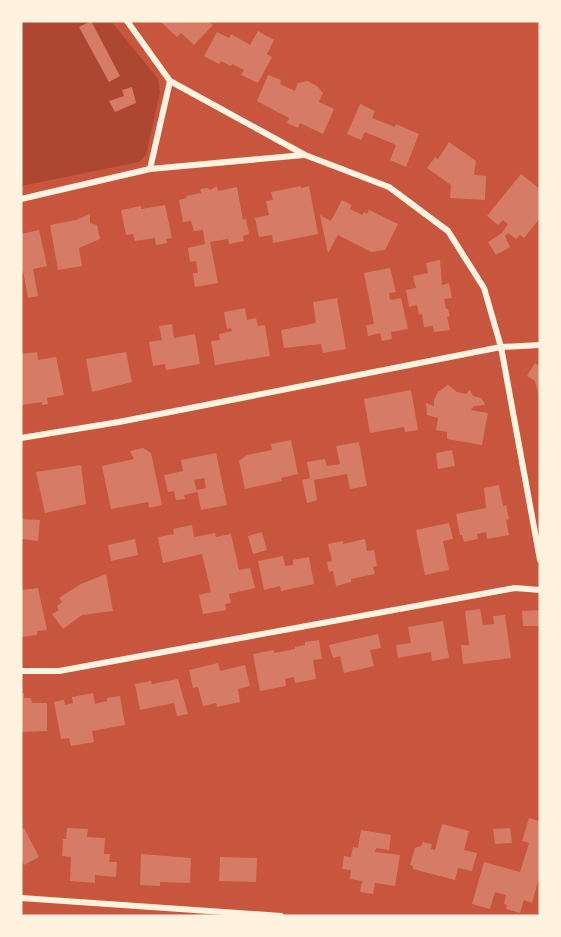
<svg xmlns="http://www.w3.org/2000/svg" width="561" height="937" viewBox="0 0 561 937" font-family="Quicksand,sans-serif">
<rect width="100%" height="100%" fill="#c8553d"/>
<path fill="#ae4732" d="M21,21h90l47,58 2,13 -14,63 -7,7 -118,24z"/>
<g fill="#d67c66">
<path d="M91,21l29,55 -11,6 -30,-55z"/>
<path d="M160,21h48l5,4 -19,20 -13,-12 -4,4z"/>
<path d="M258,31l16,9 -7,14 5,3 -14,26 -17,-8 3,-5 -12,-6 -1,2 -10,-5 -2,3 -15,-8 13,-24 12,6 2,-4 19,11z"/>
<path d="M268,75l13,5 -1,4 15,7 3,-8 9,-2 10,5 6,7 -4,9 15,7 -11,25 -23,-11 -2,5 -11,-5 2,-5 -32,-17z"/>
<path d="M132,87l4,16 -21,9 -6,-11 15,-5 -2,-6z"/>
<path d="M360,104l15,7 -3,7 23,9 1,-3 23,10 -13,33 -16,-7 6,-15 -31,-13 -4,8 -14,-6z"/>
<path d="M449,142l27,19 -2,14 12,1 -1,24 -35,-2 1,-13 -24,-17 8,-11 3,2z"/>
<path d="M521,174l19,15v29l-16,20 -4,-3 -4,4 -8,-6 -3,3 5,11 -14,8 -8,-13 14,-9 6,-9 -5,-4 -5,5 -11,-9z"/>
<path d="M217,186l1,5 19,-4 6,33 3,-1 3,15 -6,2 1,5 -15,3 -1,-5 -18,3 8,41 -23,4 -2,-14h5l-2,-12 -6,1 -2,-14 17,-4 -2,-14 -9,1 -3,-10 -8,1 -4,-22 8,-2 -1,-2 15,-3 -1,-4 7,-1 3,2z"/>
<path d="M301,186v2l8,-2 9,48 -45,9 -1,-8 -13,2 -4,-19 14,-3 -3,-14 7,-1 -2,-8z"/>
<path d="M342,200l10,5 -2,4 12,6 2,-3 3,2 2,-4 29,14 -13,26 -14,2 -33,-17 -10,18 -8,-38 11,6z"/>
<path d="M165,205l7,33 -6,1 1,4 -11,2 -1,-7 -20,3 -2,-7 -7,1 -5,-25 20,-4v3z"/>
<path d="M90,214v9l7,2 3,14 -21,9 3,18 -24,4 -8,-45 26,-5z"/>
<path d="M39,230l8,36 -14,3 5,27 -10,2 -5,-27 -2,1v-38z"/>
<path d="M440,260l2,25 7,-2 3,15 -8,1 2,10h2l2,7 -3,1 3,13 -16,2 -1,-6 -9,1 -2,-13 -3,1 -2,-10 -8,2 -3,-17 10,-2 -3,-12 15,-3 -2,-10z"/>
<path d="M390,268l6,24 -7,1 1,7 11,-2 7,31 -17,3 1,7 -10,2 -2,-8 -12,3 -2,-11 8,-1 -10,-51z"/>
<path d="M337,298l9,51 -23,4 -2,-9 -37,4 -3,-18 35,-7 -3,-21z"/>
<path d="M245,308l2,12 9,-2 2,8 7,-1 5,31 -55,9 -4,-24 9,-1 -1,-6 13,-3 -1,-3 -4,1 -3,-17z"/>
<path d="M172,324l2,14 21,-4 5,30 -34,6 -1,-6 -12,2 -4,-24 13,-2 -3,-14z"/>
<path d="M37,352l1,8 18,-3 8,38 -17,3 1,6 -6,1v-3l-21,3v-51z"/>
<path d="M126,352l6,30 -40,10 -6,-33z"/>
<path d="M535,363l5,3v34l-5,-19 -8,-5z"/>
<path d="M448,385l9,7 9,2 4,-4 3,6 8,2 3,4 1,3 -11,1 -3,4 17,3 -6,32 -35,-6v-7l-11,-2 2,-12 -11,-3 -1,-12 8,3v-6l4,-8z"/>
<path d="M411,390l7,40 -13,2 -1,-5 -34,6 -6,-34z"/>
<path d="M291,440l7,34 -17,4 1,3 -37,8 -6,-28 8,-6 25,-5 -1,-6z"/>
<path d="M359,442l8,44 -17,3 -3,-15 -33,6 3,20 -10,3 -5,-23 8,-2 -3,-16 18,-3 2,7 13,-2 -4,-18z"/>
<path d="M143,448l8,5 11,52 -13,3 -1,-6 -37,7 -9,-43 32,-7 -4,-8z"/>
<path d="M452,450l3,16 -17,3 -2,-16z"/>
<path d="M216,453l11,52 -26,5 -4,-20 9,-2 -2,-10 -10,2 3,12 -13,3 1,4 -9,1 -2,-9 -6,1 -4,-17 19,-4 -2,-11z"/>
<path d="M81,465l5,39 -41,9 -9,-41z"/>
<path d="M499,485l4,21 3,-1 3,14 -3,1 3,15 -22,4 -1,-7 -9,2 1,5 -14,3 -2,-7h-2l-4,-21 30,-6 -2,-20z"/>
<path d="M21,519l19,1 -2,21 -17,-2z"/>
<path d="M449,523l4,16 -10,2 6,29 -24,5 -9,-45z"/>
<path d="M192,525l2,12 21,-4 1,4 15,-3 8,36 11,-2 5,20 -26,6 2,9 -6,1 1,6 -23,4 -4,-19 12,-3 -9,-38 -39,9 -5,-26 16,-3 -1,-5z"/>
<path d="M262,532l5,18 -14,4 -5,-18z"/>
<path d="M135,539l3,16 -27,6 -3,-16z"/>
<path d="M365,539l2,12 7,-1 3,16 -4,1 2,7 -24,5v3l-15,4 -3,-15 -4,1 -2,-10 5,-1 -4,-17 15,-3v3z"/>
<path d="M283,556l2,10 8,-1v-5l16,-3 5,27 -33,7 -1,-5 -16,4 -6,-29z"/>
<path d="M106,574l7,37 -31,4 -19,14 -11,-15 7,-4 -2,-4 5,-4 -3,-4 22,-14z"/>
<path d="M38,588l9,42 -10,1v4l-16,2v-45l1,-2z"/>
<path d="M480,609l3,16 11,-1 -1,-8 12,-1 6,43 -48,6 -2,-19h8l-4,-34z"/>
<path d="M539,610l1,16h-17l-1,-15z"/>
<path d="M443,621l6,37 -17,3 -1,-9 -33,6 -2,-13 15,-2 -3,-16z"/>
<path d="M378,634l3,14 -11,2 4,16 -30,7 -4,-17 -7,2 -4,-13z"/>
<path d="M319,640l3,19 -9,1 3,19 -21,4 -1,-6 -9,2 1,7 -26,5 -7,-37 21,-4v3l21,-4v-2l10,-2v-3z"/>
<path d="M218,663l2,8 25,-6 5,21 -12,3 2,13 -23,5 -1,-4 -13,3 -5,-19 -5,1 -4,-18z"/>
<path d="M178,679l10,35 -11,2 -3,-13 -34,7 -5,-26 16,-3 1,3z"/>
<path d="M21,693h3v5h7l1,5h15v28l-26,1z"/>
<path d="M93,693l2,11 12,-3v-3l13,-2 5,29 -33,6 2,11 -23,4 -2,-8 -8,1 -7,-37 10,-2 1,5 8,-2 -1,-6z"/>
<path d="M529,818l11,3v53l-8,29 -8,-3 -4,13 -14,-4 1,-4 -3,-1 2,-9 -11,-3 -5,17 -18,-5 12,-42 36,10 9,-29 -7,-2z"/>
<path d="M442,824l27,7 -5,19 13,3 -5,18 -14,-3 -3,12 -42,-11v-3l-3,-1 5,-17 6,-2 2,-4 9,2 -1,5 4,1z"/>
<path d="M24,828l15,29 -15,8 -3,-6v-29z"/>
<path d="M67,828l21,1 -1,8 18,1 -1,16h6l-1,8h8l-1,15 -21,-2v8l-25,-2 1,-24 -9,-1 1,-17h3z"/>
<path d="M510,828l2,15 -17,1 -2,-15z"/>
<path d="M361,830l30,5 -2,15 -13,-2 -1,4 25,3 -5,31 -20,-3 -2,11 -13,-2 2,-11 -12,-2 1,-9 -9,-1 2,-13 7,1 2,-10 5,1z"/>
<path d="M141,854l50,4 -1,25 -30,-1v4l-20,-1z"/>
<path d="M220,857l37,1 -1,24 -37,-1z"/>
</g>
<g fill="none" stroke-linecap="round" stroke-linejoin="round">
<g stroke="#fff3e0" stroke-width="6">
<path d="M127,21l43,60 135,74 84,32 59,44 36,57 17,59 39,213"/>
<path d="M150,169l20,-88"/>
<path d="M21,199l129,-30 154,-14"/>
<path d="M21,438l98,-16 382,-75 39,-2"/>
<path d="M21,671h38l456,-83 25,2"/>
<path d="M21,898l260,18"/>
</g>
</g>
<rect width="561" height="937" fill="none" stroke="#fff3e0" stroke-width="45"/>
</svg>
